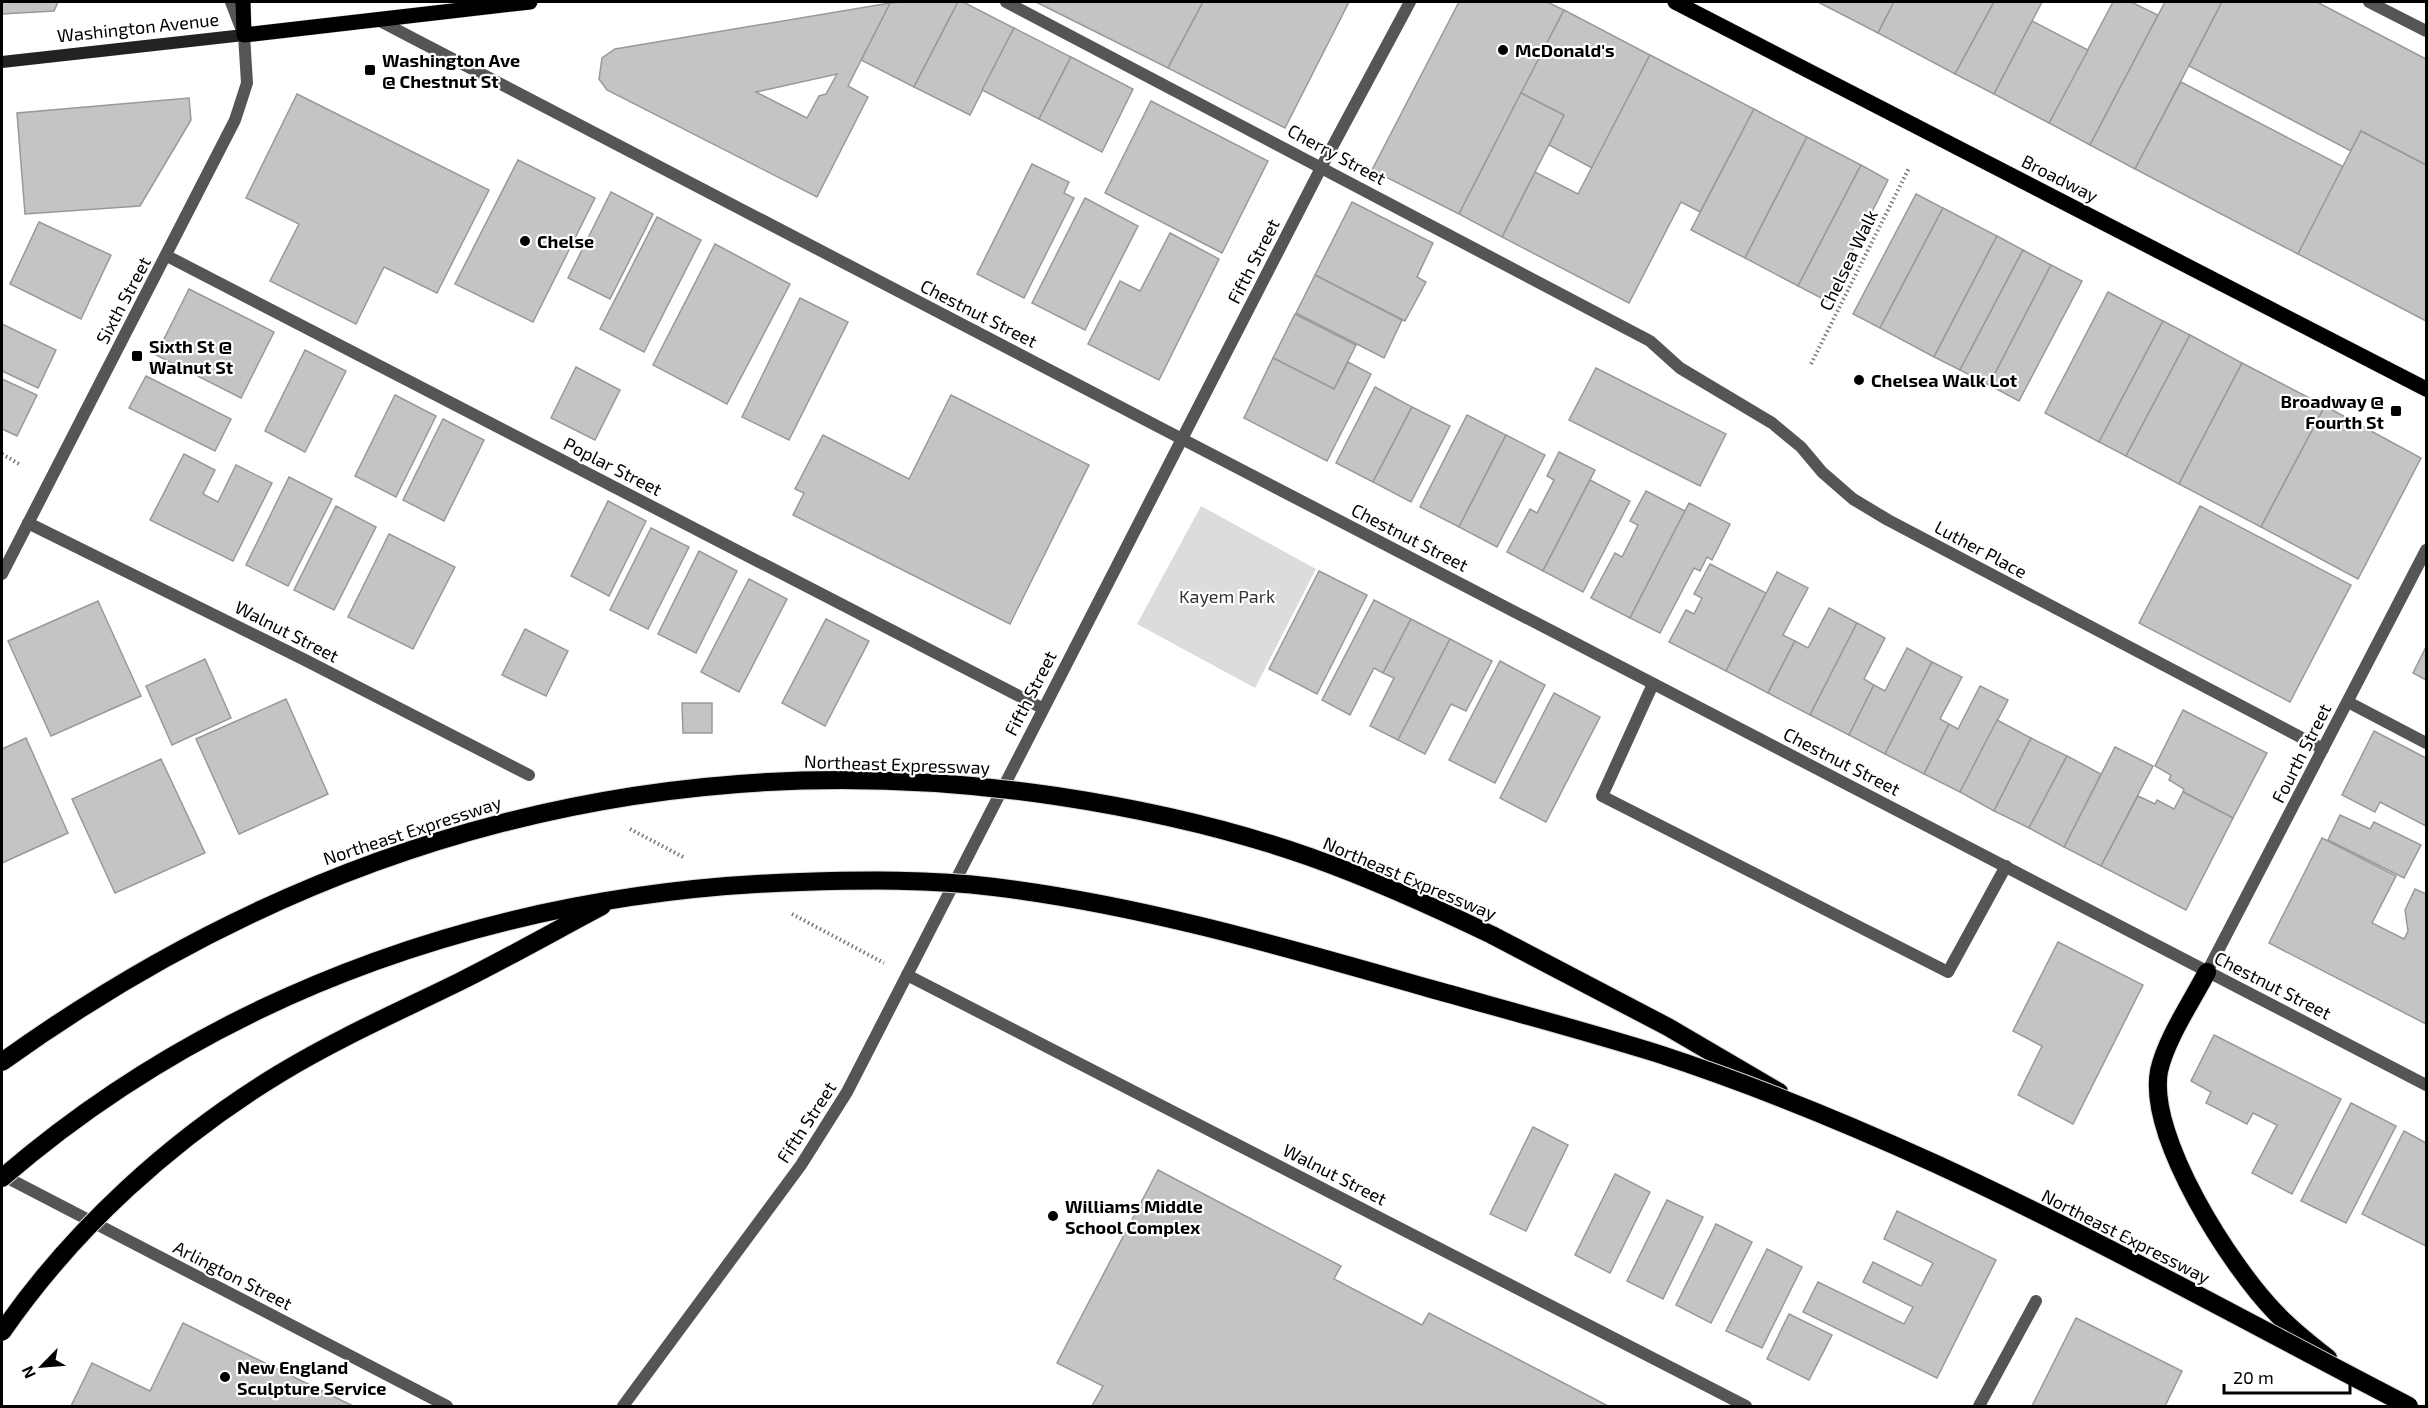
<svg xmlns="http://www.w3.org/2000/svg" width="2428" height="1408" viewBox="0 0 2428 1408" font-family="'Exo 2',sans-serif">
<rect width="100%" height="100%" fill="#fff"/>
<path fill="#dcdcdc" d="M1201,506l115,63 -61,119 -118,-64z"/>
<g fill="#c4c4c4" stroke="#999" stroke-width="1.5" fill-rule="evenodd">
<path d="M2,2h56l-4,9 -52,3z"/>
<path d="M903,2h55l-44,85 -53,-27 29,-57z"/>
<path d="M958,2h5l51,26 -44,87 -56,-28z"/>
<path d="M1036,2h167l-35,66z"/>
<path d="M1203,2h146l-64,126 -117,-60z"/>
<path d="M1459,2h88l17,8 -105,204 -87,-44z"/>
<path d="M1818,2h76l-16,31z"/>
<path d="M1894,2h100l-39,72 -77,-41z"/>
<path d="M1994,2h48l-48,92 -39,-20z"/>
<path d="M2113,2h18l27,13 -68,130 -41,-22z"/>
<path d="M2165,2h57l-87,167 -45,-24z"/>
<path d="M2222,2h95l109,57v106l-65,-34 -10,20 -162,-85z"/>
<path d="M890,3l-42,83 20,11 -51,100 -210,-107 -8,-11 3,-21 13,-9zM837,74l-11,20 -7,2 -12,22 -51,-26z"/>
<path d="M1564,10l86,45 -58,113 -43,-23 15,-30 -43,-22z"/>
<path d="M2032,21l56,29 -39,73 -55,-29z"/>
<path d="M1014,28l57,29 -32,62 -57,-29z"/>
<path d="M1650,55l104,54 -54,103 -19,-10 -52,101 -127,-66 33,-65 43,22z"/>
<path d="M1071,57l62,32 -31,63 -63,-33z"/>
<path d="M2181,82l163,85 -46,87 -163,-85z"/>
<path d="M1521,93l43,22 -62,122 -43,-23z"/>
<path d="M297,94l192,96 -52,103 -53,-26 -28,57 -86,-43 29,-57 -53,-26z"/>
<path d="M189,98l2,22 -51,86 -115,8 -8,-101z"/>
<path d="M1151,101l117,60 -46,92 -117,-60z"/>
<path d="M1754,109l53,28 -62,121 -54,-28z"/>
<path d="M2361,131l65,34v156l-128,-67z"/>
<path d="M1807,137l54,28 -63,121 -53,-28z"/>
<path d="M518,160l77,38 -62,124 -78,-38z"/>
<path d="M1032,164l37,18 -5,11 10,5 -50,100 -47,-24z"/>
<path d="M1861,165l27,15 -61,121 -29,-15z"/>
<path d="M611,192l42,22 -43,85 -42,-21z"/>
<path d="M1916,194l27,14 -63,120 -27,-14z"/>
<path d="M1085,198l53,28 -53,104 -53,-27z"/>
<path d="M1352,202l81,41 -16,34 9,5 -21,39 -90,-46z"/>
<path d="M1943,208l54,28 -63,121 -54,-29z"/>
<path d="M657,217l44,23 -57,112 -44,-23z"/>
<path d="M39,222l72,33 -30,64 -71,-35z"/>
<path d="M1170,233l49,26 -60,121 -71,-36 32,-63 20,10z"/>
<path d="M1997,236l26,14 -63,120 -26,-13z"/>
<path d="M715,244l75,40 -63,120 -74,-39z"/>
<path d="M2023,250l28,15 -62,120 -29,-15z"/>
<path d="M2051,265l31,16 -63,120 -30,-16z"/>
<path d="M1315,275l87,45 -18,38 -88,-45z"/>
<path d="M189,289l85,43 -33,66 -85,-43z"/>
<path d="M2108,292l55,29 -64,121 -54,-29z"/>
<path d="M800,298l48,24 -59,118 -47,-23z"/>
<path d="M1295,314l61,31 -22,44 -61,-31z"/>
<path d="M2163,321l27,14 -64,121 -27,-14z"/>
<path d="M2,324l54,26 -18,38 -36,-17z"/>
<path d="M2190,335l52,28 -63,121 -53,-28z"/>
<path d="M305,350l41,21 -41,81 -40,-21z"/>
<path d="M1273,358l61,31 14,-27 23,12 -44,87 -83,-43z"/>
<path d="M2242,363l83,43 -64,121 -82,-43z"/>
<path d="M576,367l44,23 -25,50 -44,-22z"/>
<path d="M1596,368l130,66 -26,52 -131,-66z"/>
<path d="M146,376l85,43 -16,32 -86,-43z"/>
<path d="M2,379l35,16 -20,41 -15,-7z"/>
<path d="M1375,387l37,20 -39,75 -37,-19z"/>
<path d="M395,395l41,21 -40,81 -41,-21z"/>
<path d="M951,395l138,70 -79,159 -217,-109 11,-22 -9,-4 28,-54 86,44z"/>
<path d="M2325,406l96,52 -63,121 -97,-52z"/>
<path d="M1412,407l38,19 -39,76 -38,-20z"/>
<path d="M1467,415l39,20 -47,92 -39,-20z"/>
<path d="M443,419l41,21 -40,81 -41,-21z"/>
<path d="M1506,435l39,20 -48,92 -38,-20z"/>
<path d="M1559,452l36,18 -52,101 -36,-19 23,-43 7,4 17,-33 -7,-4z"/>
<path d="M184,454l31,16 -12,24 15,8 18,-37 36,18 -39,78 -83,-41z"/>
<path d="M289,477l43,22 -44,87 -42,-21z"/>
<path d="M1590,480l40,21 -47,91 -40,-21z"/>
<path d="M1646,491l39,20 -55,107 -39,-20 24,-45 7,4 16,-32 -8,-4z"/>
<path d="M608,501l38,20 -37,75 -38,-20z"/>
<path d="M1689,503l41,21 -18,36 -5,-3 -7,14 -6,-3 -34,65 -30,-15z"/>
<path d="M336,506l40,21 -42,83 -40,-20z"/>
<path d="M2200,506l151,79 -61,117 -151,-79z"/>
<path d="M651,528l38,19 -41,82 -38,-19z"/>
<path d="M389,534l66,33 -42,82 -65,-32z"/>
<path d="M699,551l38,20 -41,82 -38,-19z"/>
<path d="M1710,564l56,29 -40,78 -57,-29 17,-32 8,4 8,-16 -8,-4z"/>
<path d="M1319,571l48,24 -50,99 -48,-25z"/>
<path d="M1777,572l31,16 -25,47 12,6 -27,52 -42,-22z"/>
<path d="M749,579l38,20 -48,93 -38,-20z"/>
<path d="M1374,600l37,19 -28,54 -9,-5 -24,47 -28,-15z"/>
<path d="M98,601l43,95 -90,40 -43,-95z"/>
<path d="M1829,608l28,15 -47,92 -42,-22 27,-52 13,7z"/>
<path d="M826,619l43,22 -44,85 -43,-23z"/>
<path d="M1411,619l39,20 -52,101 -28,-14 24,-48 -11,-5z"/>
<path d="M1857,623l28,15 -21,41 10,6 -25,50 -39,-20z"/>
<path d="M525,629l43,22 -22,45 -44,-21z"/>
<path d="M1450,639l42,22 -26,50 -15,-7 -26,50 -27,-14z"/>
<path d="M2426,647v33l-13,-7z"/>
<path d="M1907,648l25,14 -47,92 -36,-19 25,-50 11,6z"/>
<path d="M205,659l26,59 -59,27 -26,-59z"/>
<path d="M1500,661l45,24 -50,98 -46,-23z"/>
<path d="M1932,662l30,15 -22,42 9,5 -25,50 -39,-20z"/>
<path d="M1980,686l28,14 -48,92 -36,-18 25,-50 9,5z"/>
<path d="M1554,693l46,24 -54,105 -46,-24z"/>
<path d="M286,699l42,95 -89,40 -43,-95z"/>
<path d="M682,703h30v30h-29z"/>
<path d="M2183,710l84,43 -34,65 -50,-26 1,-3 -15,-9 2,-5 -16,-9z"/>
<path d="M1997,720l34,18 -37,73 -34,-19z"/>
<path d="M2374,731l52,27v68l-46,-24 -5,10 -33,-17z"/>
<path d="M26,738l42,95 -66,30v-114z"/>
<path d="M2031,738l36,18 -38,72 -35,-17z"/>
<path d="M2115,747l38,19 -52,100 -37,-19z"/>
<path d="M2067,756l34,18 -37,73 -35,-19z"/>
<path d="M161,759l44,94 -90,40 -43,-94z"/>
<path d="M2183,792l50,26 -47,92 -85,-44 37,-70 17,8 2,-4 17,9z"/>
<path d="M2340,815l30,14 4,-7 47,23 -17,33 -76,-38z"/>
<path d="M2322,838l74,38 -24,47 32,16 4,-8 -3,-21 10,-21 11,5v130l-157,-81z"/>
<path d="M2058,942l85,43 -70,139 -55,-29 24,-49 -29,-15z"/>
<path d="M2214,1035l127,64 -49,95 -40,-21 25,-48 -24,-12 -6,11 -41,-21 5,-11 -20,-11z"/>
<path d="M2351,1103l45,23 -50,97 -45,-22z"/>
<path d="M1533,1127l35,18 -42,86 -36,-17z"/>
<path d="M2404,1131l22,12v103l-64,-32z"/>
<path d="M1158,1170l183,96 -7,13 88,46 7,-12 179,93h-516l11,-20 -46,-23z"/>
<path d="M1615,1174l35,18 -40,81 -35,-18z"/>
<path d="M1667,1200l36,17 -40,82 -36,-18z"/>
<path d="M1897,1211l99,49 -59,118 -134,-66 15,-30 86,42 9,-17 -50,-25 10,-20 48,24 12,-23 -49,-24z"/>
<path d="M1716,1224l36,18 -41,81 -35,-18z"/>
<path d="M1767,1249l35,18 -40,81 -36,-17z"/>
<path d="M1789,1314l43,21 -23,45 -42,-21z"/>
<path d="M2076,1318l106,53 -17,35h-133z"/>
<path d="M183,1323l170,83h-282l21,-43 58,28z"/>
</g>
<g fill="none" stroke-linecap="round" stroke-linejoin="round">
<g stroke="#dbdbdb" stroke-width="16">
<g id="primary">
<path d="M243,2l1,33 286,-33"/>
<path d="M1675,2l751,387"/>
</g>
</g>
<g stroke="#dbdbdb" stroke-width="20">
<g id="motorway">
<path d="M1492,935l176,92 111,65"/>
<path d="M2207,972c-15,29 -41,67 -48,99 -12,66 72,196 117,242 16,17 34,31 52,45"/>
</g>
</g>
<g stroke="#777" stroke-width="4" stroke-dasharray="1.5 3" stroke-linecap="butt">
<path d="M1811,364l98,-196"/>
<path d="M2,454l17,10"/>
<path d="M630,829l55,29"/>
<path d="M792,914l92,49"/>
</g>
<g stroke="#555" stroke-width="12">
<path d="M2369,2l57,29"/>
<path d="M1653,684l-51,112 346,176 58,-106"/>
</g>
<g stroke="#555" stroke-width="12">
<path d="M231,2l10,26"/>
<path d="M1006,2l644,339 30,27 92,55 29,24 21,25 31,27 35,21 435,229"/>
<path d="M167,256l875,452"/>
<path d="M1182,439l1244,646"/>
<path d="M28,523l277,137 224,115"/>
<path d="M2348,702l78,41"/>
<path d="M907,975l839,431"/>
<path d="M1979,1406l57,-105"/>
</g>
<g stroke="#555" stroke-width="12">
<path d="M378,20l804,419"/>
<path d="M2,574l233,-454 12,-37 -3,-48"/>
<path d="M2207,972l219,-422"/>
<path d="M2,1175l445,231"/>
<path d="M623,1406l178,-241 46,-73 475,-926 88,-164"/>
</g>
<path stroke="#222" stroke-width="12" d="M2,62l242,-27"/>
<use href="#primary" stroke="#000" stroke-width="15"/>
<use href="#motorway" stroke="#000" stroke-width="18"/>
<g stroke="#dbdbdb" stroke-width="20" stroke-linecap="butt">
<g id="motorway-bridge">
<path d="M2,1062c314,-226 669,-323 1054,-266 86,13 172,32 254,61 62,22 122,49 182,78"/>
<path d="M2,1178c222,-192 507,-287 798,-296 65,-2 129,-3 194,5 149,18 297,62 441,103 75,21 150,41 224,64 95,31 187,69 277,110 161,74 316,161 473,242"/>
<path d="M2,1332c71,-103 170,-193 277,-258 59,-36 121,-63 182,-93 48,-24 94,-50 141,-75"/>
</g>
</g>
<use href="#motorway-bridge" stroke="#000" stroke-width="18"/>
</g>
<g fill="#000" stroke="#fff" stroke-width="2">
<circle cx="1503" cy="50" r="6"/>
<rect x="364" y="64" width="12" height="12" rx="3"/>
<circle cx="525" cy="241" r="6"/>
<rect x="131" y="350" width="12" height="12" rx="3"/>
<circle cx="1859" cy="380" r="6"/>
<rect x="2390" y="405" width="12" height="12" rx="3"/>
<circle cx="1053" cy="1216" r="6"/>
<circle cx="225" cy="1377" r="6"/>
</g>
<g text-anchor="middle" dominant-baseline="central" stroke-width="4.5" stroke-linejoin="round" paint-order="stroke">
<g font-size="18" fill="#000" stroke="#fff">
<text transform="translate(138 27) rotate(-6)">Washington Avenue</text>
<text transform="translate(1337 154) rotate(28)">Cherry Street</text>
<text transform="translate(2060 178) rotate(27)">Broadway</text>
<text transform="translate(1848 260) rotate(-64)">Chelsea Walk</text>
<text transform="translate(1253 261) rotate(-63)">Fifth Street</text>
<text transform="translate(123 300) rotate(-62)">Sixth Street</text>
<text transform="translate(979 313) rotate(27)">Chestnut Street</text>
<text transform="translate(613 466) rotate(27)">Poplar Street</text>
<text transform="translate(1410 537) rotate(27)">Chestnut Street</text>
<text transform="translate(1981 549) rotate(28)">Luther Place</text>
<text transform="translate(287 631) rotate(27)">Walnut Street</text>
<text transform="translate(1030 693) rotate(-63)">Fifth Street</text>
<text transform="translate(2301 753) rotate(-63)">Fourth Street</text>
<text transform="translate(1842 761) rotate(27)">Chestnut Street</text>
<text transform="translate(897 764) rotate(2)">Northeast Expressway</text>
<text transform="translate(412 830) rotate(-18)">Northeast Expressway</text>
<text transform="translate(1410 878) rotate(23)">Northeast Expressway</text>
<text transform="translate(2273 985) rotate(27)">Chestnut Street</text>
<text transform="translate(806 1122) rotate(-57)">Fifth Street</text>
<text transform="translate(1335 1174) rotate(27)">Walnut Street</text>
<text transform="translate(2126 1236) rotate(27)">Northeast Expressway</text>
<text transform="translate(233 1275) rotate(27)">Arlington Street</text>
</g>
<g font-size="18" font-weight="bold" fill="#000" stroke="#fff" text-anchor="start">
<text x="1515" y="50">McDonald's</text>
<text x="382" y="60">Washington Ave<tspan x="382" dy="21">@ Chestnut St</tspan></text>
<text x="537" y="241">Chelse</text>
<text x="149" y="346">Sixth St @<tspan x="149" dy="21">Walnut St</tspan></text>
<text x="1871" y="380">Chelsea Walk Lot</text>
<text x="2384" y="401" text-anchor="end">Broadway @<tspan x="2384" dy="21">Fourth St</tspan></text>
<text x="1065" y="1206">Williams Middle<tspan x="1065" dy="21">School Complex</tspan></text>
<text x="237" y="1367">New England<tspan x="237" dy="21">Sculpture Service</tspan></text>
</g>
<g font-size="18" fill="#333" stroke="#fff">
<text x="1227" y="596">Kayem Park</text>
</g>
</g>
<rect width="2428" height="1408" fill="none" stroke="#000000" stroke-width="6"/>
<g transform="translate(42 1366) rotate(245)" stroke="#ffffff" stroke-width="4.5" paint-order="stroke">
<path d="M0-4.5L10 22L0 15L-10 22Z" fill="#000000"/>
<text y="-9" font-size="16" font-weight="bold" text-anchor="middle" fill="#000000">N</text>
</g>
<path d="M2224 1384v9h126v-9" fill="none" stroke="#000000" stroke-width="3"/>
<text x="2233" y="1384" font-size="18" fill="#000000" stroke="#ffffff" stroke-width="4.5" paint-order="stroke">20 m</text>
</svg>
